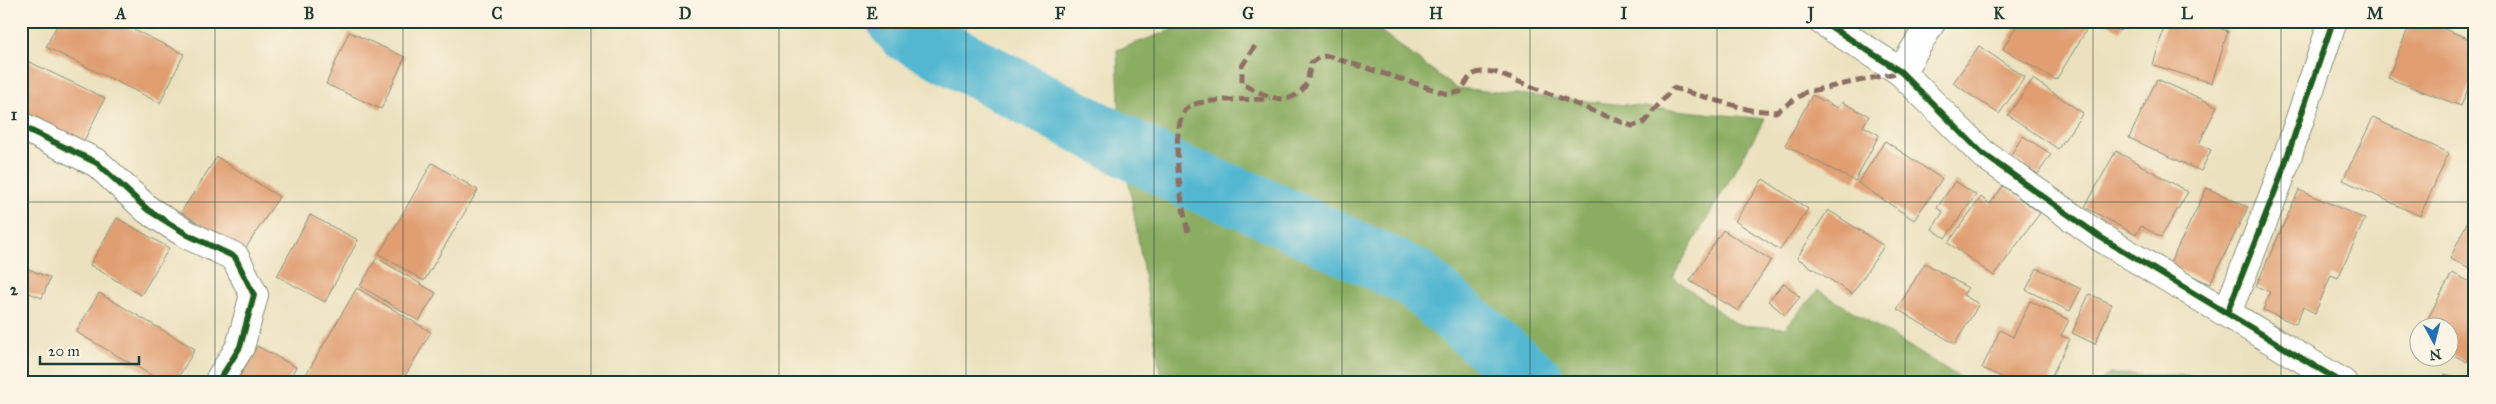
<svg xmlns="http://www.w3.org/2000/svg" width="2496" height="404" viewBox="0 0 2496 404" font-family="'IM FELL Great Primer',serif">
<rect width="100%" height="100%" fill="#fcf5e5"/>
<filter id="ink" filterUnits="userSpaceOnUse"><feTurbulence type="fractalNoise" baseFrequency=".02" numOctaves="2"/><feDisplacementMap in="SourceGraphic" scale="10" xChannelSelector="R" yChannelSelector="G"/><feConvolveMatrix kernelMatrix="1 2 1 2 8 2 1 2 1" color-interpolation-filters="sRGB"/></filter>
<filter id="wash" filterUnits="userSpaceOnUse"><feTurbulence type="fractalNoise" baseFrequency=".0096" numOctaves="4" result="noise"/><feDisplacementMap in="SourceGraphic" scale="20" xChannelSelector="R" yChannelSelector="G"/><feGaussianBlur stdDeviation="1.12" result="paint"/><feColorMatrix in="noise" values="0 0 0 0 0 0 0 0 0 0 0 0 0 0 0 0 0 1.4 0 .05"/><feComposite in="paint" operator="in"/></filter>
<g filter="url(#wash)">
<rect width="100%" height="100%" fill="#ebe1be"/>
<g fill="#8bad62" stroke="#55754b">
<path d="M1196,21h171l89,67 309,31 -92,158 64,48 48,3 33,-38 151,93h-807l-42,-254 -3,-79z"/>
<path d="M2110,374l161,3v6h-174z"/>
</g>
<g fill="none" stroke-linecap="round" stroke-linejoin="round">
<path stroke="#53b7d1" stroke-width="60" d="M897,21l10,11 271,142 77,30 159,74 122,105"/>
</g>
<g id="blocks">
<g fill="#e09e71">
<path d="M59,21h57l68,33 -24,49 -114,-56z"/>
<path d="M2019,21h67l4,3 -34,56 -53,-31z"/>
<path d="M2103,21h22l-5,10z"/>
<path d="M2166,21h32l30,10 -16,52 -59,-18z"/>
<path d="M2411,21h13l51,20v30l-14,35 -73,-28z"/>
<path d="M349,32l56,25 -24,52 -55,-25z"/>
<path d="M1979,46l46,31 -26,37 -46,-31z"/>
<path d="M21,58l84,40 -23,47 -61,-29z"/>
<path d="M2033,79l50,34 -25,36 -50,-34z"/>
<path d="M2157,79l60,27 -18,38 12,6 -10,21 -72,-33z"/>
<path d="M1812,95l26,13 4,-6 27,14 -6,10 16,9 -24,46 -70,-36z"/>
<path d="M2373,118l76,35 -29,63 -77,-36z"/>
<path d="M2023,136l28,18 -13,20 -28,-18z"/>
<path d="M1885,141l57,38 -28,41 -56,-37z"/>
<path d="M2116,151l72,41 -27,45 -20,-11 -5,9 -51,-28z"/>
<path d="M217,157l62,40 -36,55 -62,-40z"/>
<path d="M432,163l46,27 -54,91 -45,-27z"/>
<path d="M1763,179l45,30 -28,41 -45,-29z"/>
<path d="M1955,181l21,14 -31,43 -13,-9 11,-17 -6,-4z"/>
<path d="M2003,186l37,27 -46,63 -46,-33 33,-46 9,7z"/>
<path d="M2207,188l41,19 -38,77 -41,-19z"/>
<path d="M2299,190l66,29 -27,59 -7,-3 -16,38 -12,-6 -7,17 -33,-14 7,-18 -14,-6z"/>
<path d="M2475,205v65l-25,-11z"/>
<path d="M1828,210l56,36 -32,48 -55,-36z"/>
<path d="M310,215l48,25 -33,62 -48,-26z"/>
<path d="M117,218l52,30 -28,47 -51,-30z"/>
<path d="M1723,230l48,30 -33,51 -48,-30z"/>
<path d="M377,258l59,35 -17,28 -59,-35z"/>
<path d="M1925,263l43,25 -5,7 16,9 -24,40 -58,-35z"/>
<path d="M21,266l29,12 -8,20 -21,-8z"/>
<path d="M2037,268l44,21 -11,22 -44,-21z"/>
<path d="M2452,273l23,11v69l-3,-1 -5,10 -19,-10v-26h-24z"/>
<path d="M1784,283l16,14 -15,18 -17,-14z"/>
<path d="M357,288l74,44 -30,51h-100z"/>
<path d="M99,293l96,56 -20,34h-10l-89,-51z"/>
<path d="M2089,294l23,10 -17,40 -23,-11z"/>
<path d="M2030,301l39,19 -8,16 9,3 -22,44h-34l-32,-15 18,-38 13,7z"/>
<path d="M257,346l39,21 -9,16h-51z"/>
<path d="M2445,374l21,9h-25z"/>
</g>
</g>
</g>
<g filter="url(#ink)">
<use href="#blocks" fill-opacity="0" stroke="#858f79" stroke-width="1"/>
<g fill="none" stroke-linecap="round" stroke-linejoin="round">
<g stroke="#858f79" stroke-width="30">
<g id="minor">
<path d="M1822,21l79,51 81,81 118,84 243,146"/>
<path d="M1901,72l31,-51"/>
<path d="M21,126l76,37 51,47 40,25 47,22 19,38 -14,52 -20,32v4"/>
<path d="M2227,313l52,-132 54,-160"/>
</g>
</g>
<use href="#minor" stroke="#fff" stroke-width="28"/>
<g stroke="#8d6e63" stroke-width="5" stroke-dasharray="10 5" stroke-linecap="butt">
<path d="M1255,46l-13,20v17c20,11 46,28 63,3 4,-6 4,-17 6,-23l8,-6 9,-1 120,38 12,-2c11,-17 11,-22 34,-20l138,54 11,-3 30,-35 77,22 26,2 30,-20 95,-20"/>
<path d="M1188,232c-6,-24 -22,-111 2,-126 15,-8 62,-6 80,-7"/>
</g>
<g stroke="#fcf5e5" stroke-width="9">
<g id="cycleway">
<path d="M1822,21l79,51 81,81 118,84 243,146"/>
<path d="M21,126l76,37 51,47 40,25 47,22 19,38 -14,52 -20,32v4"/>
<path d="M2227,313l52,-132 54,-160"/>
</g>
</g>
<use href="#cycleway" stroke="#1b5e20" stroke-width="6"/>
</g>
</g>
<path fill="none" stroke="#1f3d34" stroke-width="1" stroke-opacity="0.55" d="M215,21v362M403,21v362M591,21v362M779,21v362M966,21v362M1154,21v362M1342,21v362M1530,21v362M1717,21v362M1905,21v362M2093,21v362M2281,21v362M21,202h2454"/>
<rect width="2496" height="404" fill="none" stroke="#fcf5e5" stroke-width="55"/>
<g transform="translate(2434 342) rotate(173)"><circle r="24" fill="#fcf5e5" stroke="#a4ab9e"/>
<path d="M0-4L9 19L0 12L-9 19Z" fill="#1f6fb2"/>
<text y="-8" font-size="14" font-weight="bold" text-anchor="middle" fill="#1f3d34">N</text>
</g>
<path d="M40 356v8h99v-8" fill="none" stroke="#1f3d34" stroke-width="2.5"/>
<text x="48" y="356" font-size="15" fill="#1f3d34" stroke="#fcf5e5" stroke-width="4" paint-order="stroke">20 m</text>
<rect x="28" y="28" width="2440" height="348" fill="none" stroke="#1f3d34" stroke-width="2"/>
<g font-size="16" text-anchor="middle" font-weight="bold" fill="#1f3d34">
<text x="121" y="19">A</text>
<text x="309" y="19">B</text>
<text x="497" y="19">C</text>
<text x="685" y="19">D</text>
<text x="872" y="19">E</text>
<text x="1060" y="19">F</text>
<text x="1248" y="19">G</text>
<text x="1436" y="19">H</text>
<text x="1624" y="19">I</text>
<text x="1811" y="19">J</text>
<text x="1999" y="19">K</text>
<text x="2187" y="19">L</text>
<text x="2375" y="19">M</text>
<text x="14" y="120">1</text>
<text x="14" y="295">2</text>
</g>
</svg>
